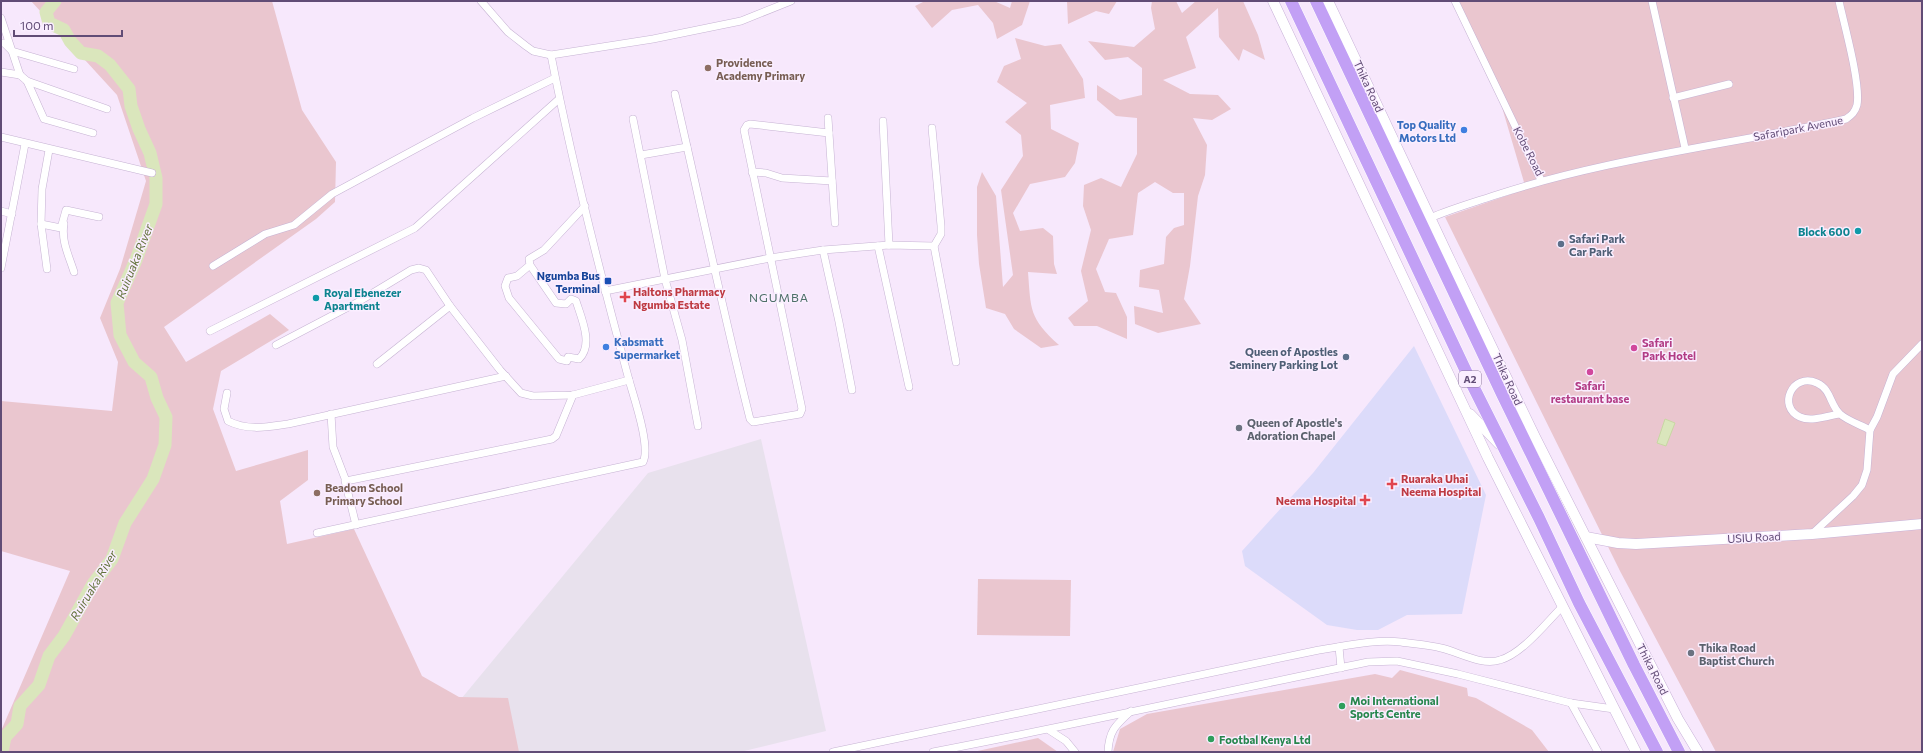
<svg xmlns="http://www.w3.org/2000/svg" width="1923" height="753" viewBox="0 0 1923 753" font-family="Commissioner,sans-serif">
<rect width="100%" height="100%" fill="#f7e8fc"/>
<path fill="#e8e1ed" d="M761,439l65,292 -86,21h-315l-2,-7 225,-272z"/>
<path fill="#dcdbfa" d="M1414,346l72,149 -24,119 -55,1 -29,15h-21l-30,-5 -82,-59 -3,-15 71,-78z"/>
<g fill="#eac6cf">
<path d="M31,1h241l30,109 34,52 -1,40 -19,17 -152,108 22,35 84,-48 19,16 -68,41 -8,38 23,62 72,-21v30l-28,21 7,43 67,-15 68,147 37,21 49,1 11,54h-518v-21l69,-160 -69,-20v-150l111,10 6,-49 -18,-44 20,-49 26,-88 -29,-86z"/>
<path d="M925,1h69l16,7 2,-7h18l-8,24 -25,14 -4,-16 -15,-18 -26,5 -20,18 -17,-22z"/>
<path d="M1067,1h50l-8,13 -13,-3 -28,13z"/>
<path d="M1152,1h24l6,12 14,-12h47l15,34 7,25 -22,-11 -4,12 -20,-24 -1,-29 -32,29 10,31 -33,12 27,14 28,1 13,14 -19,11 -19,-2 14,27 -2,30 -7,21 -8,70 -6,33 17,25 -43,9 -23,-9 -1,-18 29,7 -4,-23 -20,-3 1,-17 24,-6 2,-27 8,-9 10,-3v-32h-11l-18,-11 -17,11 -5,42 -24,4 -13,30 9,23 11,1 11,24v22l-30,-13h-23l-6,-8 20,-17 -7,-30 10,-41 -8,-24 1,-21 17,-7 20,9 16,-33v-36l-21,-2 -19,-16v-15l23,15 22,-5v-27l-14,-11 -23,3 -17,-19 46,6 21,-18 -4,-21z"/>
<path d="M1453,1h469v749l-3,2h-203l-96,-181 -175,-354 81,-28 -32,-109z"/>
<path d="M1015,38l30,8 16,-2 22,35 2,19 -35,7 1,24 28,14 -4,20 -10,14 -35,7 -17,29 7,18 23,-3 10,8 1,28 3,10 -29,-2c3,38 1,46 31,73l-18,3 -27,-19 -9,-15 -19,-6 -7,-44 -2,-29v-48l5,-15 14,24 7,91 10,-12 -12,-85 22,-34 -2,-21 -16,-13 22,-19 -30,-21 7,-16 17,-7z"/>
<path d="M978,579l93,1 -1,56 -93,-1z"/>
<path d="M1400,670l67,18 1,8 8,2 56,32 17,22h-436l7,-23 27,-15 228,-40 17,4z"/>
<path d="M1038,738l20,14h-85z"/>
</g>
<path fill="#dae6bc" stroke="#c8d7a3" d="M1665,419l10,4 -9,23 -9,-3z"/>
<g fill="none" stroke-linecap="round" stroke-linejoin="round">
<path stroke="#dae6bc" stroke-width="13" d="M2,752l3,-15 12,-13 3,-18 19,-21 10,-29 15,-20 29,-52 19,-25 13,-36 28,-44 12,-34 1,-28 -9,-19 -6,-21 -17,-15 -14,-27 -3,-32 19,-43 20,-56v-26l-6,-25 -11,-24 -8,-23 -2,-17 -19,-24 -12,-9 -17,-3 -11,-12 -6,-11 -15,-7 -3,-11 9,-11"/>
<g stroke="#c6b3d3" stroke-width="8">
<g id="street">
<path d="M481,1l27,31 18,14 7,5 18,4 102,-16 88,-18 50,-20"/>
<path d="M1455,1l86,179"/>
<path d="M1652,1l33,147"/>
<path d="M1,18l19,57 7,6 17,38 49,14"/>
<path d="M1,43h3l8,8 62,18"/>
<path d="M1,72l19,3"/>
<path d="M27,81l80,28"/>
<path d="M675,94c25,108 48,218 75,325l3,3 47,-8 2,-5 -58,-279 3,-5 3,-1 79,9"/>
<path d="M1673,98l56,-14"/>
<path d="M828,118l7,105"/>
<path d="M633,119l32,160 17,61 16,86"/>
<path d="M883,121l6,124"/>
<path d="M932,128l9,98v8l-7,12 22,116"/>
<path d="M1,137l151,36"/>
<path d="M641,155l46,-8"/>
<path d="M752,172l14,1 16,5 50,3"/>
<path d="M1,211l11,3"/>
<path d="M1430,218c21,-9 42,-15 63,-22 115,-38 235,-51 353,-77 6,-4 9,-7 11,-14 4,-21 -13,-81 -18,-104"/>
<path d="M41,224l20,4 5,-18 33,7"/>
<path d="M64,224c-3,17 5,32 10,48"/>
<path d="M878,246l31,141"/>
<path d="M823,250l16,72 13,68"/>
<path d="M530,265l-13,11 -9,2 -3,8 4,12 50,61 8,2 1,-4 11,2c15,-14 2,-42 -3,-58l-5,-2 -5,5 -10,-1 -26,-38 -1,-6 15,-9 41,-44"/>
<path d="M213,266l52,-32 29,-9 38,-31 141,-76 82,-40"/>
<path d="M1,268l24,-124"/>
<path d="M47,269l-6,-45 1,-35 7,-39"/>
<path d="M605,291l165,-33 53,-8 66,-5 45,1"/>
<path d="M210,331l205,-103 144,-129"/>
<path d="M276,345l82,-43 53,-32 8,-2 7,2 24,36 50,64 21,23 12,3 40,-1 56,-15"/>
<path d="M377,364l73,-58"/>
<path d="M227,393l-3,16 4,12c20,10 39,6 60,3l218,-48"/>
<path d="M331,414l2,33 13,34 206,-42 4,-3 17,-41"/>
<path d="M1839,414c-11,2 -28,8 -39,3 -23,-10 -8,-45 17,-34 14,6 13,22 23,31 8,7 21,11 30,16"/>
<path d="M345,481l11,44"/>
<path d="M317,533l326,-71c8,-15 -9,-64 -14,-82 -29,-107 -57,-216 -78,-325"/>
<path d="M1812,534l41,-38 9,-11 5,-15 3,-40 7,-13 16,-43 29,-30"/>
<path d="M1339,647l2,21"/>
<path d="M1571,703l27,49"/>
<path d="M1049,730l17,11 9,11"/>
<path d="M833,752l486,-102c27,-4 55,-11 82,-8 13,2 27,3 40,6 18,4 40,18 59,12 22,-6 46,-37 62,-53"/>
<path d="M933,752c146,-28 290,-60 435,-90l29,-1 61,13 113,29 43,6"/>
<path d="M1108,752c1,-22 8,-27 23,-41"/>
</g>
</g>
<g stroke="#c8b2d8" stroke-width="11">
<g id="secondary">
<path d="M1273,1l215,457 148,294"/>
<path d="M1328,1l122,259 85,177 143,282 20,33"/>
<path d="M1470,414l29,30"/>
<path d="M1586,537l32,6 18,1 176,-10 110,-10"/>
</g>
</g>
<g stroke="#fff" stroke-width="13">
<g id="highway">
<path d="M1291,1l181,383 67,134 40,85 78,149"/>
<path d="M1316,1l186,393 132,271 45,87"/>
</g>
</g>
<use href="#street" stroke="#fff" stroke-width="7"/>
<use href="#secondary" stroke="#fff" stroke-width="10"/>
<use href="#highway" stroke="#c2a0f5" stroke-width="12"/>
</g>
<g fill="#8d6e63" stroke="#faeeff" stroke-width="1.5">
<circle cx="708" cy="68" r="4"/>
<circle cx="317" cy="493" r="4"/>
</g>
<g fill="#3f7fe0" stroke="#faeeff" stroke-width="1.5">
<circle cx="1464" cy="130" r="4"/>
<circle cx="606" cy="347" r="4"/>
</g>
<g fill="#0f9aa8" stroke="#faeeff" stroke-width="1.5">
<circle cx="1858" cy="231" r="4"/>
<circle cx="316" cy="298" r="4"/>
</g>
<g fill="#5c6f8a" stroke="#faeeff" stroke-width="1.5">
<circle cx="1561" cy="244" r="4"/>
<circle cx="1346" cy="357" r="4"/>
</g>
<rect fill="#1a4fb4" stroke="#faeeff" stroke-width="1.5" x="604" y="277" width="8" height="8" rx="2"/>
<g fill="#e0444e" stroke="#faeeff" stroke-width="1.5">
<path d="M623 291h4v4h4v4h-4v4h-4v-4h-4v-4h4z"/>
<path d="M1390 478h4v4h4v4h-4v4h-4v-4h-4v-4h4z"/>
<path d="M1363 494h4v4h4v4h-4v4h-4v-4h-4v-4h4z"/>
</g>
<g fill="#d1479c" stroke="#faeeff" stroke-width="1.5">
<circle cx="1634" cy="348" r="4"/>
<circle cx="1590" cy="372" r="4"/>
</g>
<g fill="#6b7280" stroke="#faeeff" stroke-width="1.5">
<circle cx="1239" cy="428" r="4"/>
<circle cx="1691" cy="653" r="4"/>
</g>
<g fill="#2e9e5b" stroke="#faeeff" stroke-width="1.5">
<circle cx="1342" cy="706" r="4"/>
<circle cx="1211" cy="739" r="4"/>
</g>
<g text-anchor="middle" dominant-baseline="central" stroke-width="3" stroke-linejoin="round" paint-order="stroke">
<rect fill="#faeeff" stroke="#8f7d9f" stroke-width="1" x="1459" y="371" width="22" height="16" rx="3"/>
<g font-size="10" font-weight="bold" fill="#614c76">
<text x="1470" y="379">A2</text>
</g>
<g font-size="11" font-weight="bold" fill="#785e54" stroke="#faeeff" text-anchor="start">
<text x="716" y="62">Providence<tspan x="716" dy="13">Academy Primary</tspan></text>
<text x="325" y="487">Beadom School<tspan x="325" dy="13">Primary School</tspan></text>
</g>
<g font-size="11" fill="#614c76" stroke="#faeeff">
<text transform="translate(1369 86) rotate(65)">Thika Road</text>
<text transform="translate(1798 128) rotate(-11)">Safaripark Avenue</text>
<text transform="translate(1529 151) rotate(63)">Kobe Road</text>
<text transform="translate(1508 379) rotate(65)">Thika Road</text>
<text transform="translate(1754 537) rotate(-3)">USIU Road</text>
<text transform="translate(1653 669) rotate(63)">Thika Road</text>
</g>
<g font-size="11" font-weight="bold" fill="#366cbe" stroke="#faeeff" text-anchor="end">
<text x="1456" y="124">Top Quality<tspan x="1456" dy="13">Motors Ltd</tspan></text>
<text x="614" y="341" text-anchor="start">Kabsmatt<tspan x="614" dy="13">Supermarket</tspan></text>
</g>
<g font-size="11" font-weight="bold" fill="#0d838f" stroke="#faeeff" text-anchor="end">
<text x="1850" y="231">Block 600</text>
<text x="324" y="292" text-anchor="start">Royal Ebenezer<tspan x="324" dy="13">Apartment</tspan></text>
</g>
<g font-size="11" font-weight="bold" fill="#4e5e75" stroke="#faeeff" text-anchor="start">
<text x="1569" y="238">Safari Park<tspan x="1569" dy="13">Car Park</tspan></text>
<text x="1338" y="351" text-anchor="end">Queen of Apostles<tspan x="1338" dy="13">Seminery Parking Lot</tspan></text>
</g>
<g font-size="11" font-weight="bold" fill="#164399" stroke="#faeeff" text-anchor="end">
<text x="600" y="275">Ngumba Bus<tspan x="600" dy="13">Terminal</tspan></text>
</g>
<g font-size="11" font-weight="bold" fill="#be3a42" stroke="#faeeff" text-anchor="start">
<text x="633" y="291">Haltons Pharmacy<tspan x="633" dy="13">Ngumba Estate</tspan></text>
<text x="1401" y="478">Ruaraka Uhai<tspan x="1401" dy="13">Neema Hospital</tspan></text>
<text x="1356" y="500" text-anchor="end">Neema Hospital</text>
</g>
<g font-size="11" font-weight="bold" fill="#b23c85" stroke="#faeeff" text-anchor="start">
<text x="1642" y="342">Safari<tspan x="1642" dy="13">Park Hotel</tspan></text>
<text x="1590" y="385" text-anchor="middle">Safari<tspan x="1590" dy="13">restaurant base</tspan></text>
</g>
<g font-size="11" font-weight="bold" fill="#5b616d" stroke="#faeeff" text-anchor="start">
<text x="1247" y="422">Queen of Apostle's<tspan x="1247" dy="13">Adoration Chapel</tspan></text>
<text x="1699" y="647">Thika Road<tspan x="1699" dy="13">Baptist Church</tspan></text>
</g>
<g font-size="11" font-weight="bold" fill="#27864d" stroke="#faeeff" text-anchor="start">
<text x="1350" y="700">Moi International<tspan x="1350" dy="13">Sports Centre</tspan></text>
<text x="1219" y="739">Footbal Kenya Ltd</text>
</g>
<g font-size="12" font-style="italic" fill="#63743c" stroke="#faeeff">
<text transform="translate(134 261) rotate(-68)">Ruiruaka River</text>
<text transform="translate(93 585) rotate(-59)">Ruiruaka River</text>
</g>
<g font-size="12" letter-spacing="1" fill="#4e7069" stroke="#faeeff">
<text x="779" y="297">NGUMBA</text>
</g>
</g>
<rect width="1923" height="753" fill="none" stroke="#614c76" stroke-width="4"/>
<path d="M14 30v6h108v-6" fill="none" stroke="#614c76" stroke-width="2"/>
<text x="20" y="30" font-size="12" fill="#614c76" stroke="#faeeff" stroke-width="3" paint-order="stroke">100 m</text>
</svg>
